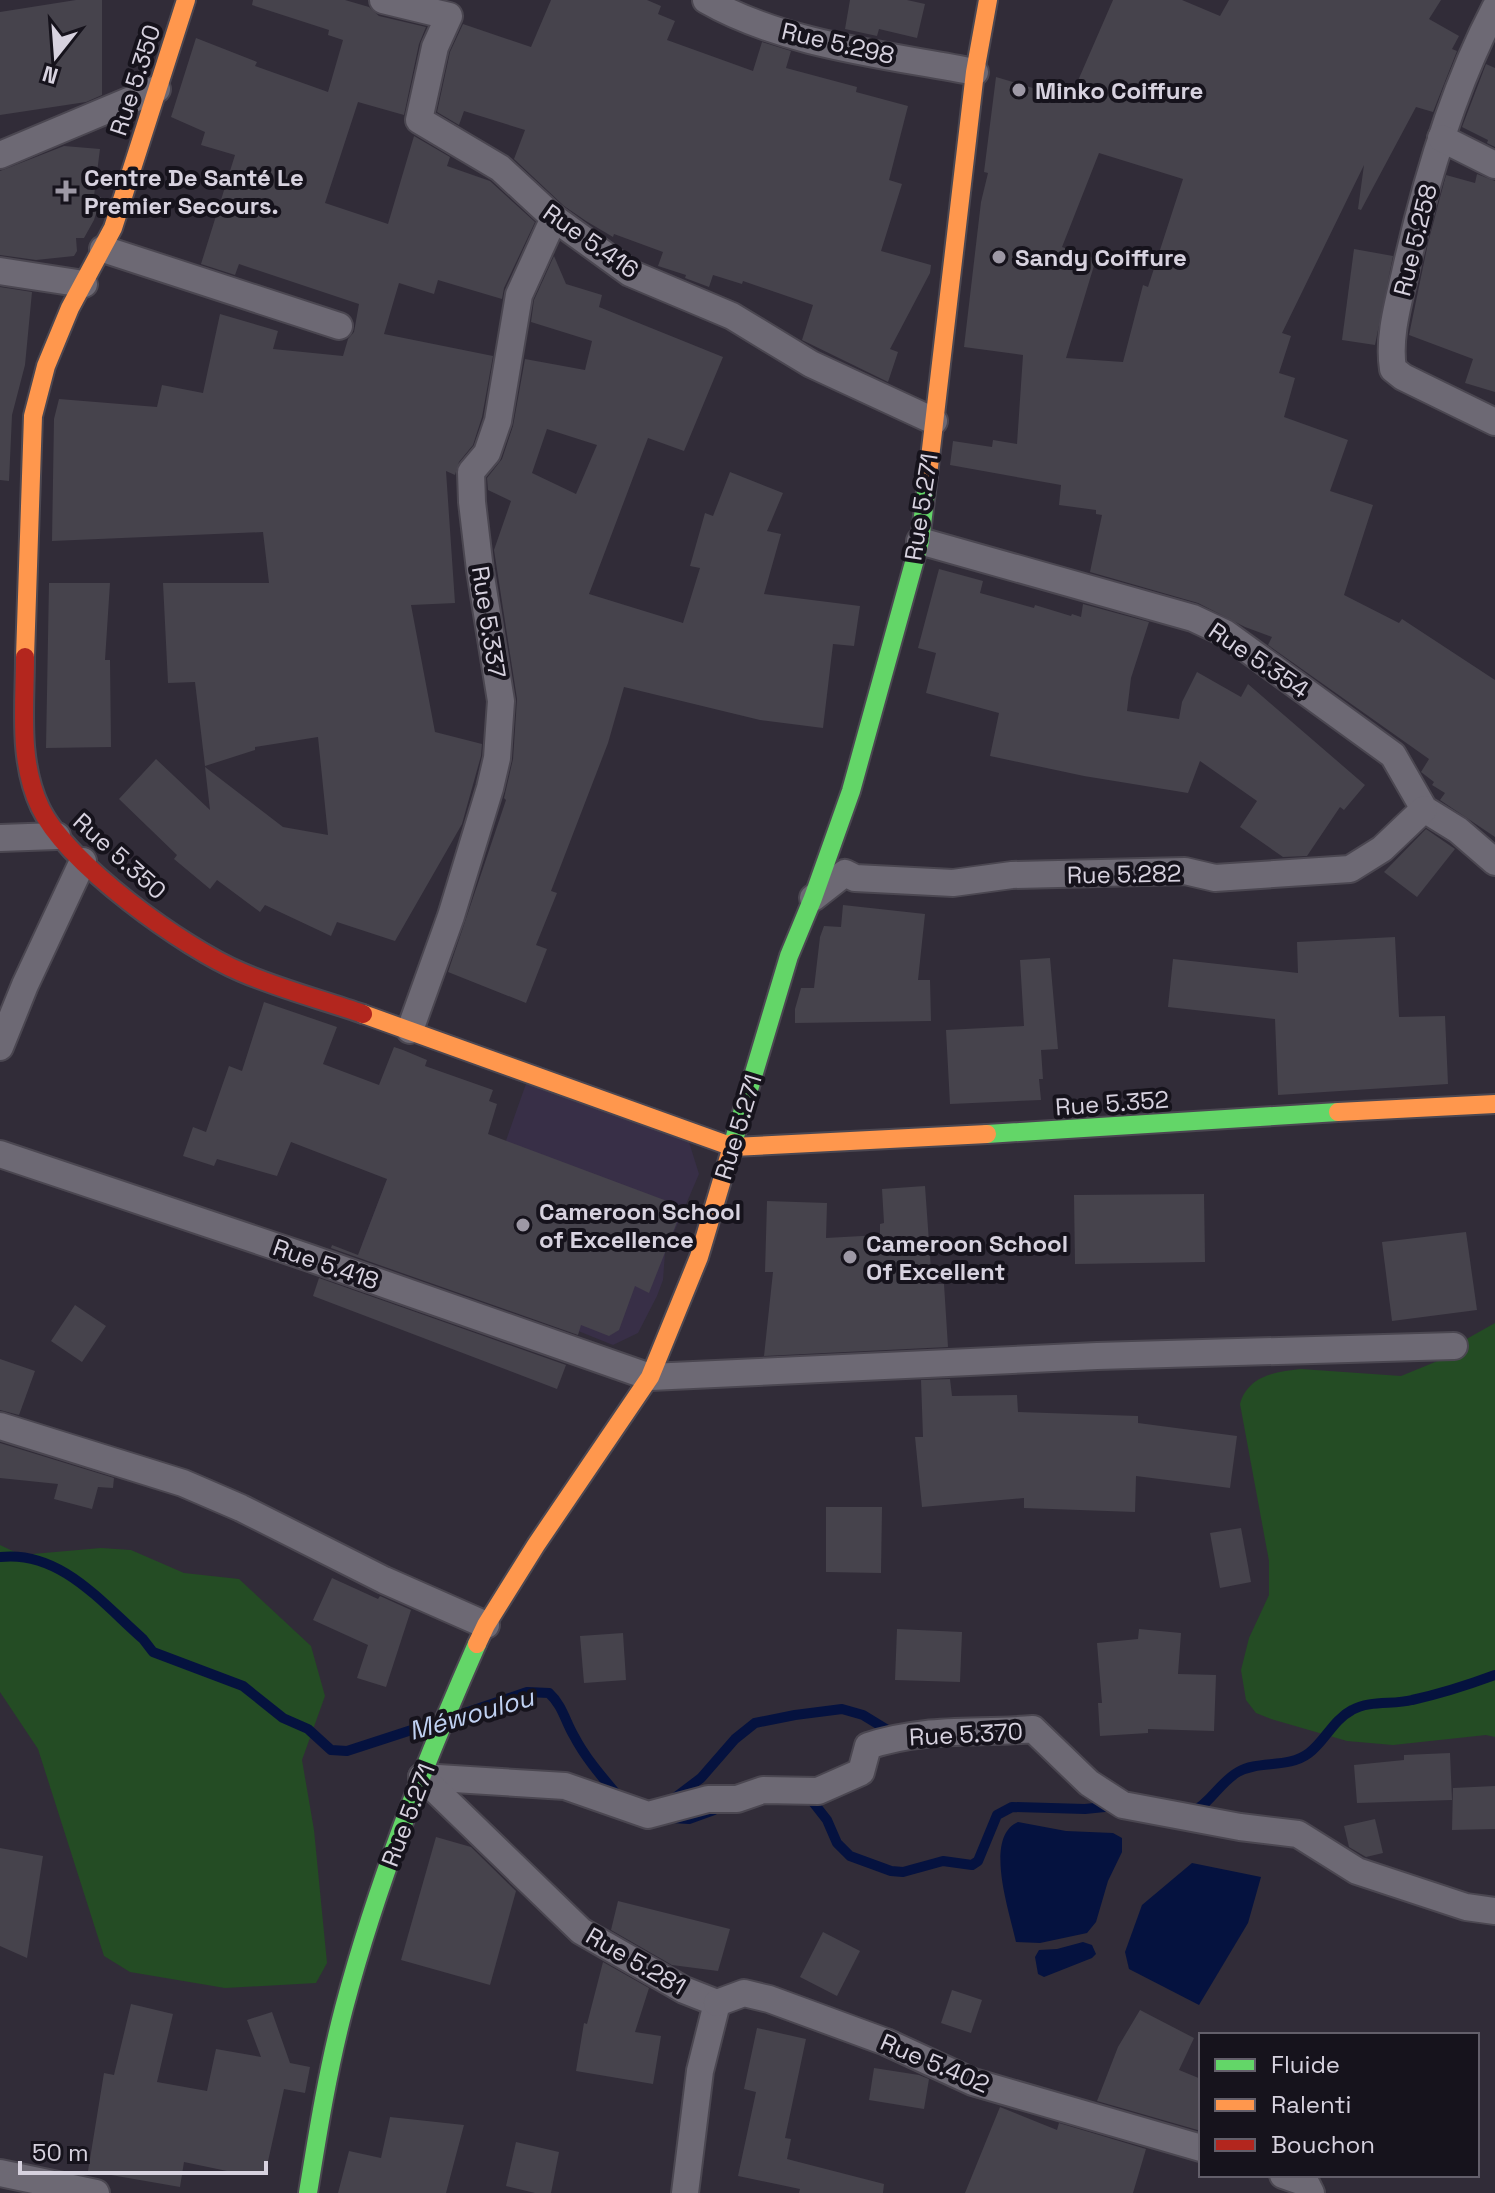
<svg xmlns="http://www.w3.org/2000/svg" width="1495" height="2193" viewBox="0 0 1495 2193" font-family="'Space Grotesk',sans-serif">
<rect width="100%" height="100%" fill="#312c38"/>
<path fill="#382f47" d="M528,1078l161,64 10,32 -34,79 -2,27 -6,16 -19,37 -25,12 -251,-101 36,-93 92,35z"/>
<g fill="#244c24">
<path d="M1495,1323v414l-9,-2 -93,10 -46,-4 -76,-22 -15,-6 -10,-13 -5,-30 8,-32 20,-43v-34l-29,-157c8,-28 34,-32 61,-35l100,7 44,-18 9,-12z"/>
<path d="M0,1545l21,10 80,-7 30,2 53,23 55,6 72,67 14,50 -23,64 12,70 13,133 -11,20 -91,5 -95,-16 -26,-16 -66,-207 -38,-57z"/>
</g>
<g fill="#05123f">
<path d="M1018,1822l48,9 47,2 9,5v14l-14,29 -12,41 -9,11 -47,10 -24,-1c-6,-29 -33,-105 2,-120z"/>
<path d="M1192,1863l69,14 -13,46 -49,82 -70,-36 -4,-17 17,-47z"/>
<path d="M1083,1942l9,3 4,9 -4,4 -48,19 -6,-3 -3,-17 4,-7 18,-1z"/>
</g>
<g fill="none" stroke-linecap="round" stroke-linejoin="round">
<g stroke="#05123f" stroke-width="10">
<path d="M0,1557c60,-7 101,45 143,82l10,13 90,34 40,32 25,11 23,21 16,1 86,-28"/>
<path d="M456,1716l71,-24 22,1c14,13 16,28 25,43 12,23 29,42 45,61"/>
<path d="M809,1797l18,23 10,23 13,13 41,15 12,1 40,-11 29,4 6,-4 19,-46 15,-8 73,2 29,-3"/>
<path d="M672,1800l29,-22 34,-39 20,-16 40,-8 47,-6 21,6 31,19"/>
<path d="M1192,1812c18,-8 28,-30 46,-40 21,-12 50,-3 71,-19 16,-12 24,-33 43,-43 18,-10 41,-5 60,-10 28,-6 56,-15 83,-25"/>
<path d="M672,1818l17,1 25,-9"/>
</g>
</g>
<g fill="#46434c" fill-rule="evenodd">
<path d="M76,0h26v95l-16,7 -86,13v-103z"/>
<path d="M253,0h92l24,7 10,9 47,11 -7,17 -15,71 -46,-13 -33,101 63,21 26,-88 36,21 -3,9 43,15 45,41 -31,66 -2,11 -64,-19 -4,14 -35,-11 -15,51 109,22 -11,61 -9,28 -14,17 -4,13 -9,-4 9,132 -44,2 24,127 47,12 -1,12 -19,68 -67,117 -58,-19 -6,14 -66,-31 -5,7 -43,-32 -7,9 -36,-30 3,-4 -58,-56 37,-40 54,51 -5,-43 78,60 45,8 -10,-98 -63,10v3l-50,16 -10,-84 -27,1 -5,-100h106l-6,-51 -211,9 2,-122 5,-20 98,8 5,-22 41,8 17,-79 58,17 -5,18 70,7 5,-17 6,-7 5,-28 -120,-40 -4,11 -34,-11 34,-109 -34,-10 4,-13 -34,-15 25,-79 61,24 -2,4 73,26 15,-52 -15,-5 1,-5 -77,-25z"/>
<path d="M551,0h96l14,6 -3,8 17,7 -8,19 86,31 9,-29 29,9 -5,17 71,19 -1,5 52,14 -19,74 13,4 -21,67 50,14 -1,8 -40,76 8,3 -10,30 -86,-42 11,-35 -70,-24 -1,3 -29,-9 -4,12 -24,-9 1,-3 -28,-9 5,-14 -49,-18 -1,3 -27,-16 -22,-15 -50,-47 11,-29 -61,-19 -5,14 -22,-13 13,-60 13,-28 68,23z"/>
<path d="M850,0h57l18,4 -8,34 -38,-9 -2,7 -32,-7z"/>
<path d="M1113,0h69l38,16 9,-16h212l-12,19 30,17 -7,13 5,2 -24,61 -17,-5 -55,103 -3,-1 6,-44 -82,168 9,3 -12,37 16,5 -11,39 64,23 -18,51 43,14 -29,90 55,28 3,-4 93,61v157l-55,-37 5,-7 -13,-8 2,-3 -13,-10 8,-13 -161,-114 4,-8 -27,-10 -47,-24 -108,-31 12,-57 -6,-1v-4l-37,-5 2,-20 -111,-20 3,-24 39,6 1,-7 24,4 6,-89 -59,-8 17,-145 7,-29 -4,-1 12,-95 74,22zM1099,153l84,26 -35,108 -5,-2 -20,77 -57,-4 30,-99 -34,-12z"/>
<path d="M1486,64l9,4v79l-8,-4 1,-3 -26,-13z"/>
<path d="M64,146l36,3 -6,47 7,1 -7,23 -10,18h-8l1,13 -3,5 -38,4 -36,-5v-84z"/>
<path d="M1477,174l18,7v211l-30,-9 8,-24 -64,-24 19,-92 18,-68 29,8z"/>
<path d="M1354,249l39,7 -18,89 -33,-5z"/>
<path d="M554,256l12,28 36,11 -3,12 124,50 -39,94 -36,-13 -59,156 94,29 17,-55 -10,-2 15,-53 8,3 17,-44 53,21 -16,38 14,3 -17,60 96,12 -6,40 -21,-2 -10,84 -63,-8 -136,-33 -16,56 -57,148 6,2 -21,52 11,4 -21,54 -78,-31 58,-172 -2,-2 9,-39 4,-60 -23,-149 17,-49 -23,-11 -1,-12 15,-19 11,-33 12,-67 60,11 7,-29 -61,-19 3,-22zM547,429l50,16 -21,49 -44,-21z"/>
<path d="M0,287l32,5 -7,73 -13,50 -3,66 -9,-1z"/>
<path d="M939,569l44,12 -3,12 54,15 1,-3 36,11 1,-2 9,3 2,-13 66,18 -18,56 -4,33 52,8 3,-17 15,-30 44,25 7,-13 117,101 -21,25 -4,-3 -33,49 -24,1 -43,-30 17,-26 -57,-40 -12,32 -104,-17 -94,-20 9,-43 -73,-20 10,-40 -18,-5z"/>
<path d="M49,583h61l-5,77h5l1,87 -65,1z"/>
<path d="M1426,829l29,20 -38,48 -33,-25z"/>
<path d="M843,905l82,9 -7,66h12l1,41 -136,2v-14l6,-21h13l6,-51 4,-11 17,1z"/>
<path d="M1395,937l4,80 46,-1 3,68 -170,11 -3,-76 -107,-12 5,-48 125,14 -1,-31z"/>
<path d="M1050,958l8,91 -17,1 2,29h-4l2,21 -91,4 -4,-74 78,-4 -4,-66z"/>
<path d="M264,1002l73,25 -14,37 56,21 15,-38 9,3 24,10 -2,6 68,24 -4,11 8,3 -9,30 195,73 -34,86 -14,-7 -16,44 -10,6 -28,-11 -3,10 -247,-87 1,-3 26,10 29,-76 -96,-37 -14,34 -60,-17 -3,7 -31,-10 10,-29 13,5 23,-66 13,5z"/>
<path d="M925,1186l7,98h12l4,63 -184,9 9,-84h-8l2,-71 60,2 -1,35 54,-3v-11l4,-1 -2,-34z"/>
<path d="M1204,1194l1,68 -130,2 -1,-69z"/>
<path d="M1466,1232l11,78 -85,11 -10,-79z"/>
<path d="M319,1278l247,87 -9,24 -244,-93z"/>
<path d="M75,1305l31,21 -24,36 -31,-21z"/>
<path d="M0,1359l35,12 -16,44 -19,-5z"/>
<path d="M950,1379l2,17 65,-1 1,17 120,4v7l99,13 -7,52 -94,-12 -1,36 -111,-4v-10l-102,9 -7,-70h8l-2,-57z"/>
<path d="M0,1443l114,35 -1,10 -15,-1 -6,22 -38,-10 4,-15 -58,-6z"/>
<path d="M826,1507h56l-1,66 -55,-1z"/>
<path d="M1241,1528l10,54 -31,6 -10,-55z"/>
<path d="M332,1578l46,21 2,-3 31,14 -25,77 -29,-9 11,-33 -55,-25z"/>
<path d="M897,1629l65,3 -2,50 -65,-2z"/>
<path d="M1139,1629l42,4 -3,41 38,1 -2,56 -66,-2v4l-48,3 -2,-33h4l-5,-60 41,-4z"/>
<path d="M623,1633l3,47 -42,3 -4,-47z"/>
<path d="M1450,1753l2,47 -95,3 -3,-38 50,-5v-5z"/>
<path d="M1495,1786v43l-43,1 1,-42z"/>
<path d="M1375,1819l8,34 -17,4 -17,-10 -5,-21z"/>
<path d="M436,1837l35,10 45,44 -26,94 -89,-25z"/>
<path d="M0,1848l43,8 -16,102 -27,-12z"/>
<path d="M618,1901l112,28 -12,42 -46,-6 -61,-35z"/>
<path d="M823,1932l37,19 -23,45 -37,-19z"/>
<path d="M603,1962l46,26 -14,44 26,4 -8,48 -77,-13 8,-48 3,1z"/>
<path d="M952,1990l30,10 -11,33 -30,-10z"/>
<path d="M131,2004l42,10 -16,68 50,9 9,-42 45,8 -14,-37 25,-8 18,51 20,4 -5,26 -21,-4 -19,86 -18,-4 -1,4 -62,-13 -4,25 -92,-16 16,-98 10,2z"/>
<path d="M1140,2010l54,28 -15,32 22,9v52l-104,-30 21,-54z"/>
<path d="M757,2028l49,11 -21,99 6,1 -4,20 97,25 -1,9h-84l1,-4 -62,-13 18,-84 -12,-3z"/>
<path d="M874,2068l45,7 10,4 -5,30 -55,-9z"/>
<path d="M1000,2107l57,23 2,-7 87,26 -13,44h-168z"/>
<path d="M390,2117l74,8 -18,68h-108l11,-42 32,7z"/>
<path d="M516,2142l43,10 -8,41h-16l-29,-7z"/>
</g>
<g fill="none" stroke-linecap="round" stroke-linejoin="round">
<g stroke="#4b4751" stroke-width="30">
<g id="street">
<path d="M383,0l66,16 -14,31 -16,73 81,48 54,50 76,55 102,43 79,48 123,57"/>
<path d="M706,0c78,45 182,55 269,72"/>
<path d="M1495,8c-43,82 -70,175 -90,265 -7,31 -17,65 -12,96l10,8 92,45"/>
<path d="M1441,138l54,27"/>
<path d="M0,155l157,-66"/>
<path d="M103,249l236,77"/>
<path d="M0,271l84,13"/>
<path d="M920,541l273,77 32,15 168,122 31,54 34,21 37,32"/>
<path d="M0,838l57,-2"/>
<path d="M813,898l32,-25 10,5 98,5 59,-8 173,-4 30,7 135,-9 32,-20 42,-40"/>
<path d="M410,1030l41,-114 39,-128 7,-30 4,-57 -21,-131 -8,-68 -1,-30 16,-19 11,-32 21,-126 35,-77"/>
<path d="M0,1047l25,-62 58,-124"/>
<path d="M0,1154l307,103 343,120 447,-21 357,-10"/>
<path d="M0,1426l183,57 58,25 143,72 102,45"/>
<path d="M422,1777l143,9 83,29 60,-16h29l26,-9 55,1 43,-19 7,-26c57,-19 107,-12 165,-17l56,54 34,22 117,22 58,7 59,37 109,36 29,4"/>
<path d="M422,1777l159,154 103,59 33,13 -17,68 -15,122"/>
<path d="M717,2003l27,-10 25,6 117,43 87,40 228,66"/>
<path d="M0,2173l96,20"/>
<path d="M1283,2175l23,8 5,10"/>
</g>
</g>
<g stroke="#4b4751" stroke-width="22">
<g id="fast">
<path d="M987,1134l351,-22"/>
<path d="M733,1143l56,-187 24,-58 38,-107 69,-250 8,-66"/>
<path d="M308,2193c10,-62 20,-124 36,-185 33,-125 81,-246 133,-364"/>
</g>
</g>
<g stroke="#4b4751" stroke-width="22">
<g id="slow">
<path d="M928,475l47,-403 13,-72"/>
<path d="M25,657l8,-241 13,-50 24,-58 43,-80 73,-228"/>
<path d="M363,1014l370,133 254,-13"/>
<path d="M1338,1112l157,-8"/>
<path d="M477,1644l9,-19 50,-80 114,-168 49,-120 34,-114"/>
</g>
</g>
<g stroke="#4b4751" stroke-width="22">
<path id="jam" d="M25,657c0,50 -7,103 15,150 27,57 144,141 201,165 39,17 82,28 122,42"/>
</g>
<use href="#street" stroke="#6d6974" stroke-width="26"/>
<use href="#fast" stroke="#63d668" stroke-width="18"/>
<use href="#slow" stroke="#ff974d" stroke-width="18"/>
<use href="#jam" stroke="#b3261e" stroke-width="18"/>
</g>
<g fill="#9d98a5" stroke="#16131c" stroke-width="3">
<circle cx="1019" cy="90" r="8"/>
<path d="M62 179h8v8h8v8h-8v8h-8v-8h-8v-8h8z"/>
<circle cx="999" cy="257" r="8"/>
<circle cx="523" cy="1225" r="8"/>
<circle cx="850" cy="1257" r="8"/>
</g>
<g text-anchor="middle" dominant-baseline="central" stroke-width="8" stroke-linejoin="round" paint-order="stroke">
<g font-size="24" fill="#d7d2df" stroke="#16131c">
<text transform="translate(838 43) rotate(13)">Rue 5.298</text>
<text transform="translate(135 80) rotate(-72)">Rue 5.350</text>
<text transform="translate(1415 240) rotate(-76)">Rue 5.258</text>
<text transform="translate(591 241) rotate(35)">Rue 5.416</text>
<text transform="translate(921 507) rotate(-81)">Rue 5.271</text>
<text transform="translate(489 622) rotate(81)">Rue 5.337</text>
<text transform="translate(1259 660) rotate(34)">Rue 5.354</text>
<text transform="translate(120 856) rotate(42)">Rue 5.350</text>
<text transform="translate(1124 874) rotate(-1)">Rue 5.282</text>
<text transform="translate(1112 1103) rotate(-4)">Rue 5.352</text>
<text transform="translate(738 1127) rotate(-73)">Rue 5.271</text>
<text transform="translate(326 1264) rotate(19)">Rue 5.418</text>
<text transform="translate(966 1734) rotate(-3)">Rue 5.370</text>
<text transform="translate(408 1815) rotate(-69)">Rue 5.271</text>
<text transform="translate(636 1961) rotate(30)">Rue 5.281</text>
<text transform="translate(935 2063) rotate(23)">Rue 5.402</text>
</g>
<g font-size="24" font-weight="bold" fill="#d7d2df" stroke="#16131c" text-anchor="start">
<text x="1035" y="90">Minko Coiffure</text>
<text x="84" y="177">Centre De Santé Le<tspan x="84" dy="28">Premier Secours.</tspan></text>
<text x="1015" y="257">Sandy Coiffure</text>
<text x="539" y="1211">Cameroon School<tspan x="539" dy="28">of Excellence</tspan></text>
<text x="866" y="1243">Cameroon School<tspan x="866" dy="28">Of Excellent</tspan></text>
</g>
<g font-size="26" font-style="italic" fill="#c0d1f2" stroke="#16131c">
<text transform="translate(471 1714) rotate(-16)">Méwoulou</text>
</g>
</g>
<rect x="1199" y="2033" width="280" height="144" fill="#16131c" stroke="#635f6a" stroke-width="2"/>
<rect x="1215" y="2059" width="40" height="12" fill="#63d668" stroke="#635f6a" stroke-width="2"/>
<text x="1271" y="2073" font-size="24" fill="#d7d2df">Fluide</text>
<rect x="1215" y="2099" width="40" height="12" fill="#ff974d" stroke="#635f6a" stroke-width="2"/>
<text x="1271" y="2113" font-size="24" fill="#d7d2df">Ralenti</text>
<rect x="1215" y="2139" width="40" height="12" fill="#b3261e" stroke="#635f6a" stroke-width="2"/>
<text x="1271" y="2153" font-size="24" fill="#d7d2df">Bouchon</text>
<g transform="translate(56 56) rotate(197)" stroke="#16131c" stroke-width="6" paint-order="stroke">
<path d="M0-6L14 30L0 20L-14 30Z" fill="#d7d2df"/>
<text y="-12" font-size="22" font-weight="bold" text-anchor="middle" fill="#d7d2df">N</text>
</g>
<path d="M20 2161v12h246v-12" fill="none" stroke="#d7d2df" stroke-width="4"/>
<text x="32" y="2161" font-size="24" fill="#d7d2df" stroke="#16131c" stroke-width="6" paint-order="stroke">50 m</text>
</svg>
